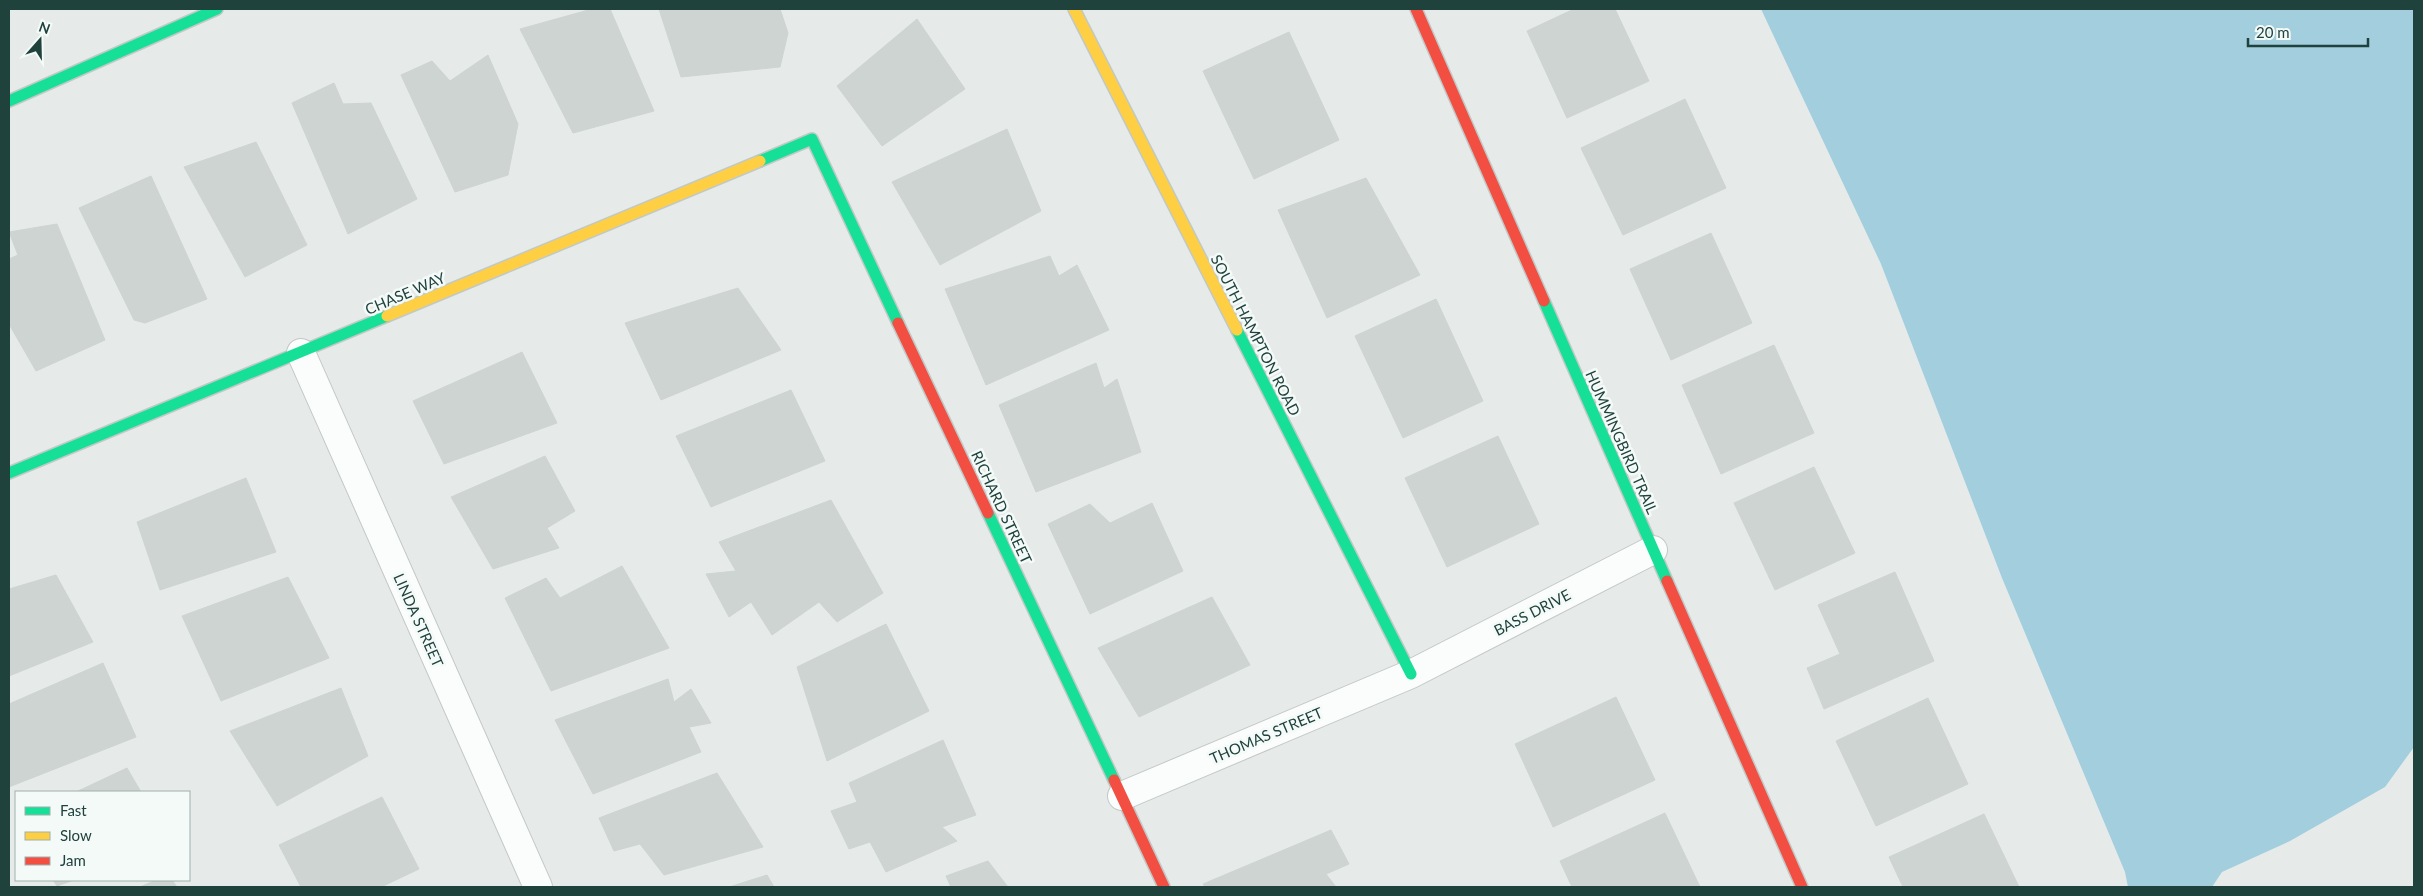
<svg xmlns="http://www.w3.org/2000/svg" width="2423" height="896" viewBox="0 0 2423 896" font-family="Lato,sans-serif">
<rect width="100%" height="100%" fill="#e6ebea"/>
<path fill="#a2cede" d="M1761,9h653v738l-29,40 -95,54 -68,31 -10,15h-84l-3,-15 -123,-294 -121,-314z"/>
<g fill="#cdd4d2" stroke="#ced4d3">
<path d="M592,9h18l44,102 -81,22 -53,-104z"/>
<path d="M659,9h121l8,24 -8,34 -99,10z"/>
<path d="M1574,9h41l34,72 -82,37 -40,-87z"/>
<path d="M917,19l48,70 -83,57 -45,-60z"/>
<path d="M1289,32l50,108 -85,39 -51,-108z"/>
<path d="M488,55l30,69 -10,51 -53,17 -54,-117 31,-14 18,20z"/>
<path d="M334,83l9,21 28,-1 46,96 -69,35 -56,-131z"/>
<path d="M1685,99l41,89 -103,47 -42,-87z"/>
<path d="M1007,129l34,82 -101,54 -48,-83z"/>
<path d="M256,142l51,103 -62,32 -61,-110z"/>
<path d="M151,176l56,123 -62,24 -11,-3 -55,-112z"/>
<path d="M1366,178l54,97 -93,43 -49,-108z"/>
<path d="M57,224l48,116 -69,31 -27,-47v-65l9,-4 -9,-23z"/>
<path d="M1711,233l41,90 -81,37 -41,-91z"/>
<path d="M1050,256l9,20 18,-11 32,65 -123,55 -41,-96z"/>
<path d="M738,288l43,62 -120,50 -36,-77z"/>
<path d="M1436,299l47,102 -80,37 -48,-102z"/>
<path d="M1774,345l40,88 -93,41 -39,-89z"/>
<path d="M522,352l35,71 -113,41 -31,-63z"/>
<path d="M1096,363l8,25 13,-9 24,73 -105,40 -37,-87z"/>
<path d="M791,390l34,71 -114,46 -35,-71z"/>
<path d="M1498,436l41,88 -92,43 -42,-89z"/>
<path d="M545,456l30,55 -28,17 12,20 -66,21 -42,-72z"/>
<path d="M1814,467l41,86 -80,37 -41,-87z"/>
<path d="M246,478l30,74 -116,38 -23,-68z"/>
<path d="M831,500l52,93 -46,29 -18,-20 -47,33 -21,-33 -22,15 -23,-43 30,-3 -17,-29z"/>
<path d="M1152,503l31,68 -93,43 -42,-90 42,-20 20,19z"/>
<path d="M622,566l47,82 -118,43 -46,-93 41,-20 14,20z"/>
<path d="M1895,572l39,89 -110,48 -17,-41 33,-14 -22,-49z"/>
<path d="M56,575l37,67 -84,34v-87z"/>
<path d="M288,577l41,81 -108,43 -39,-85z"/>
<path d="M1212,597l38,68 -111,52 -41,-69z"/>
<path d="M886,624l43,87 -102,50 -30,-94z"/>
<path d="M103,663l33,74 -127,50v-83z"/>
<path d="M668,679l6,23 17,-13 20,34 -22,4 12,25 -108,42 -38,-74z"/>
<path d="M341,688l27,68 -91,50 -47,-75z"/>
<path d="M1616,697l39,83 -102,47 -38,-83z"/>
<path d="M1928,698l40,86 -92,42 -40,-85z"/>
<path d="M943,740l33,75 -34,12 15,14 -71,31 -16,-30 -21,7 -18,-38 26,-9 -8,-19z"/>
<path d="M127,768l14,24h-65z"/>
<path d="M717,773l46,74 -99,28 -24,-31 -26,7 -15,-33z"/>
<path d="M382,797l37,72 -38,18h-80l-22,-42z"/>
<path d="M1665,813l35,74h-128l-12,-26z"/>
<path d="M1984,814l35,73h-116l-14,-30z"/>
<path d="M1331,830l18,34 -23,10 10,13h-131l-2,-3z"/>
<path d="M988,861l20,26h-57l-5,-11z"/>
<path d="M767,875l7,12h-45z"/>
<path d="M53,880h21l-17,6z"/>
<path d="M156,880h16l5,7h-37z"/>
</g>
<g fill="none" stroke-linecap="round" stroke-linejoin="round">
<g stroke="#c3c8c7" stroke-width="30">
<g id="street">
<path d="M301,353l237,534"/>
<path d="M1122,796l289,-122 242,-124"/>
</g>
</g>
<g stroke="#c1c9c7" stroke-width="14">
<g id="fast">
<path d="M9,101l208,-92"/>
<path d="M760,161l52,-22 86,184"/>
<path d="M1544,301l123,280"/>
<path d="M1237,330l174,344"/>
<path d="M9,473l378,-157"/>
<path d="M988,513l126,267"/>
</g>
</g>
<g stroke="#c1c9c7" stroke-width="14">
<g id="slow">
<path d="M1074,9l163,321"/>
<path d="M387,316l373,-155"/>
</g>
</g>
<g stroke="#c1c9c7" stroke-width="14">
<g id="jam">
<path d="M1416,9l128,292"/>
<path d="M898,323l90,190"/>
<path d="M1667,581l135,306"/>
<path d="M1114,780l50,107"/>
</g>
</g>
<use href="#street" stroke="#fbfcfc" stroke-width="28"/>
<use href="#fast" stroke="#16e098" stroke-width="11"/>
<use href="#slow" stroke="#ffcf43" stroke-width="11"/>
<use href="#jam" stroke="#f24e42" stroke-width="11"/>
</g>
<g text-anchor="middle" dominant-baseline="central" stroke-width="5" stroke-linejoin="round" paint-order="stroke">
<g font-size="15" fill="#20423d" stroke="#f4faf8">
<text transform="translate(405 293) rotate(-23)">CHASE WAY</text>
<text transform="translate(1256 335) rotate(63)">SOUTH HAMPTON ROAD</text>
<text transform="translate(1622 442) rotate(66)">HUMMINGBIRD TRAIL</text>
<text transform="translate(1002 507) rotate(65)">RICHARD STREET</text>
<text transform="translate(1532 612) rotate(-27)">BASS DRIVE</text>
<text transform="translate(419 620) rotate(66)">LINDA STREET</text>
<text transform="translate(1266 735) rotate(-23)">THOMAS STREET</text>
</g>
</g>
<rect width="2423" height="896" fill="none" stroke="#20423d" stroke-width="20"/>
<rect x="15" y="791" width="175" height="90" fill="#f4faf8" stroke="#9fb0ad"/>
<rect x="25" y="807" width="25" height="8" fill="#16e098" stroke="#9fb0ad"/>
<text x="60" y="816" font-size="15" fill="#20423d">Fast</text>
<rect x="25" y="832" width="25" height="8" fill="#ffcf43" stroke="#9fb0ad"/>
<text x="60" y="841" font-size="15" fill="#20423d">Slow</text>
<rect x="25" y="857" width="25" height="8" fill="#f24e42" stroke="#9fb0ad"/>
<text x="60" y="866" font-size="15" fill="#20423d">Jam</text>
<g transform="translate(40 40) rotate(20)" stroke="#f4faf8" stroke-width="4" paint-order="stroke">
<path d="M0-4L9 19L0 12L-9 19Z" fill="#20423d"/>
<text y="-8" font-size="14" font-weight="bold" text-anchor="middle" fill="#20423d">N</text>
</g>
<path d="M2248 38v8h120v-8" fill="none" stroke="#20423d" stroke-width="2.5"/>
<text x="2256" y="38" font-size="15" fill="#20423d" stroke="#f4faf8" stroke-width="4" paint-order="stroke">20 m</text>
</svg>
